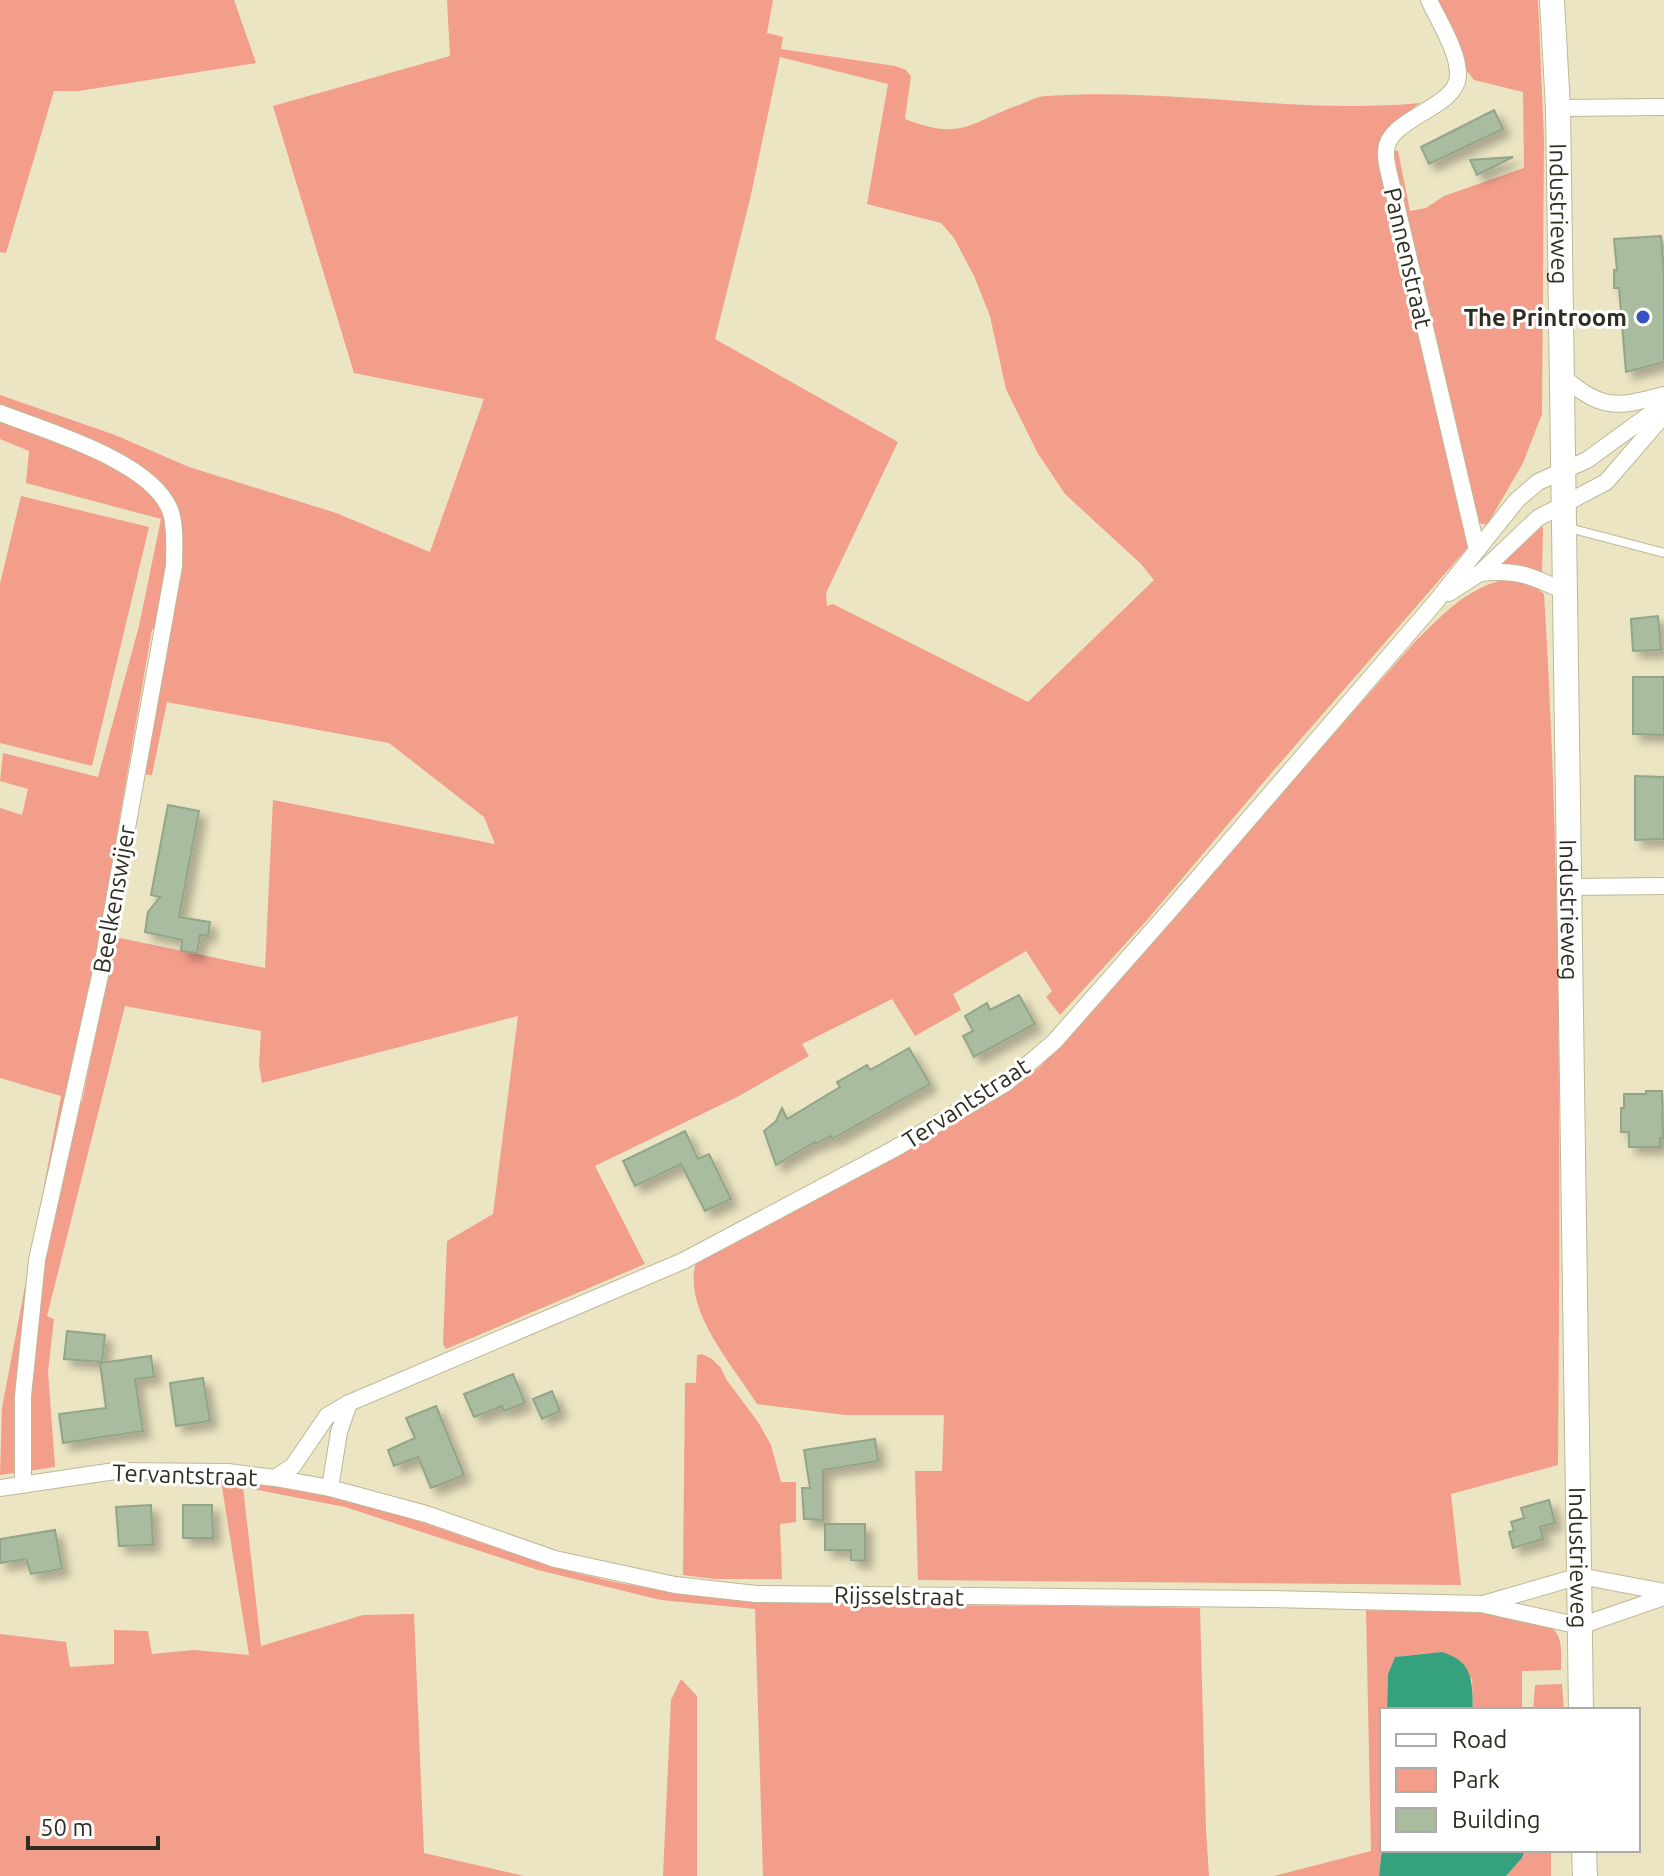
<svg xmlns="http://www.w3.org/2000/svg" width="1664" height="1876" viewBox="0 0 1664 1876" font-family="Ubuntu,sans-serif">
<defs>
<filter id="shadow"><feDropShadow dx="7" dy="7" stdDeviation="4" flood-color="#0004"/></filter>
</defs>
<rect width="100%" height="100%" fill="#ebe5c3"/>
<g fill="#f39d8b" fill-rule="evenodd">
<path d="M0,0h234l22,63 -177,28h-25l-48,162 -6,-1z"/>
<path d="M447,0h326l-6,33 16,4 -2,12 114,17 11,4 5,6 -6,43c57,22 62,5 114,-14 10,-4 19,-9 29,-9 124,-9 248,19 372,7 -19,14 -32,23 -40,45l18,3 12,60 16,-3 18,-12 80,-28 -1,-76 -49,-12 -7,-9 -30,-71h101l6,139 -2,275 -19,49 -36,62 -8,-2 -11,24 -201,231 -120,142 -87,95 -14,-18 6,-6 -26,-40 -73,43 8,16 -46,26 -23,-37 -90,45 7,12 -70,40 -144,70 50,98 -199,85 -3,-5 4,-103 46,-27 25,-198 -256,67 -3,-18 2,-34 -136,-25 -78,310 7,3 -6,53 7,95 -55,8 2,-67 59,-312 -61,-18v-270l22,7 6,-26 -28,-8 3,-28 95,24 41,-151 22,-107 -135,-36 3,-32 -29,-12v-44l115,40 74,32 147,46 94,39 54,-153 -130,-26 -81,-267 177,-50zM780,57l108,27 -21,120 74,19 13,15 20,38 16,40 16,73 31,63 28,42 76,70 13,16 -126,122 -195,-98 -6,2 -1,-13 72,-151 -183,-103 35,-140zM152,629l14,3 -28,142 14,1 15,-73 222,41 95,74 11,27 -222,-44 -8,168 -150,-31 -33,165 -14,-4 35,-183z"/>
<path d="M21,496l128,31 -57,239 -92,-23v-159z"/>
<path d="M1540,525l3,3 -1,44 -20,-7 -22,1v-3z"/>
<path d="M1514,578l17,5 13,11c18,290 16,581 14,871l-107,29 10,91 -543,-5 -3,-109h27l2,-56h-99l-88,-11c-24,-38 -75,-95 -61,-141l310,-170 35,-27 371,-421c30,-30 57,-61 102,-67z"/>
<path d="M702,1354l10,5 9,9 5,11 32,43 13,23 10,37h15v40l-16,2 2,55h-67l-32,-4 2,-192h11l1,-28z"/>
<path d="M221,1481c140,1 268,77 404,103 74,14 148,16 223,19 117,4 235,2 352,5l6,221 3,47h-446l-8,-267 -94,-9 -123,-30 -193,-63 -102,-20 18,159 102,-31 51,-1 10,239 100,23h-524v-242l66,8 4,25 44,-3v-34l34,1 4,23 42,-4 55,5z"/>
<path d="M1366,1610l131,3 54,14c13,11 10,27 10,43l-39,1v39h-49l-1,-31 -30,-27 -47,5 -7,17 -1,36h-5v139l-3,27h-105l97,-25z"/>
<path d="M681,1679l16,17v180h-34l8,-176z"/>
<path d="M1562,1684l2,26h-31l2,-25z"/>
<path d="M1525,1850h26v26h-45l16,-18z"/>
</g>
<g fill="#35a17e">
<path d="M1442,1652c32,10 30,29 31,58h-86l1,-36 7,-17z"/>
<path d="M1382,1849v1h143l-3,8 -16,18h-127z"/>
</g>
<g fill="#aabc9f" stroke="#93a589" stroke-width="2" filter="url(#shadow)">
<path d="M1494,110l9,19 -74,35 -8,-17z"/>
<path d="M1513,157l-36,18 -7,-15z"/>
<path d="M1661,236l3,37v89l-38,10 -7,-84h-5v-18h3l-3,-31z"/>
<path d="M1658,616l3,34 -28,1 -2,-32z"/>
<path d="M1633,677h31v58l-31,-1z"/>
<path d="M1635,776l29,1v62l-29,1z"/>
<path d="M168,805l31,6 -20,106 31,5 -2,14 -8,-1 -3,18 -16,-2 1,-11 -37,-8 3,-20 12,-15 -9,-2z"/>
<path d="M1019,995l16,29 -61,33 -11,-21 10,-5 -8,-15 22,-13 3,7z"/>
<path d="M909,1048l21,36 -98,55 -1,-3 -15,8 -1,-2 -39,23 -12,-34 12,-10 6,-13 5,11 53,-32 -3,-5 30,-17 3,5z"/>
<path d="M1646,1091h16l1,47h-3v9h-31v-15h-8v-24h3v-14h22z"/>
<path d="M685,1131l13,28 11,-5 22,45 -26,12 -24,-47 -46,22 -12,-25z"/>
<path d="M67,1331l38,4 -3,27 -38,-3z"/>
<path d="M151,1356l3,21 -19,2 8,52 -80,12 -4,-29 47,-6 -6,-45z"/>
<path d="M513,1374l12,29 -21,8 -2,-5 -28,11 -10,-23z"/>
<path d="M203,1378l7,43 -34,5 -6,-43z"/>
<path d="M552,1391l8,20 -18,8 -9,-20z"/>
<path d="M436,1406l28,69 -33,13 -13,-31 -24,9 -6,-16 27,-12 -9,-20z"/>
<path d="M875,1439l3,22 -55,9v50l-19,-1 -2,-31h8l-6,-38z"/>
<path d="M1549,1500l6,23 -15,4 3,12 -30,9 -4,-16 5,-1 -3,-9 13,-4 -3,-10z"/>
<path d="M151,1505l2,40 -34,1 -3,-39z"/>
<path d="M183,1505h29l1,33h-30z"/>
<path d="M825,1524h40v37l-14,-1v-10h-26z"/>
<path d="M55,1530l7,39 -31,5 -5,-15 -26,4v-24z"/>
</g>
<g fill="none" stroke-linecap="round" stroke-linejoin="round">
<g stroke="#bdb897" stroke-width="10">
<path id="lane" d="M1569,528l95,25"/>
</g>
<g stroke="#bdb897" stroke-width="18">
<g id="street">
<path d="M1429,0c10,22 30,52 29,76 -1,32 -71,42 -72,75 -1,10 3,21 5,31l86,368"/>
<path d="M1558,108l106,-1"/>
<path d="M1562,376c40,34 53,32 102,19"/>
<path d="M0,413c46,18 151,48 170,97 6,15 4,39 4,56l-71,396 -66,298 -14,136v89"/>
<path d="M1480,573c36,-4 53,3 85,19"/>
<path d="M1449,593l31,-20 58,-55 68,-36 58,-67"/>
<path d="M1569,887l95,-1"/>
<path d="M275,1478l18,-12 34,-50 22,-13 334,-142 211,-112 112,-66 48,-41 119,-135 261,-303 83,-104 21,-18 49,-22 77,-56"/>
<path d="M0,1488l115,-17 113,1 47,6 55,10 96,26 129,45 120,26 81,9 510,5 215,5 99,22 84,-29"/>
<path d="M330,1488l9,-56 10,-29"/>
<path d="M1483,1604l97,-28 84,16"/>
</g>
</g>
<g stroke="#bdb897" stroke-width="26">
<g id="secondary">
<path id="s1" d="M1552,0l6,108 23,1602"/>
<path d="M1584,1850l1,26"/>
</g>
</g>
<use href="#lane" stroke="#fff" stroke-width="8"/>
<use href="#street" stroke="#fff" stroke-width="16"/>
<use href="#secondary" stroke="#fff" stroke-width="24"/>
</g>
<circle fill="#3751c3" stroke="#fff" stroke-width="3" cx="1643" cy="317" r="8"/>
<g text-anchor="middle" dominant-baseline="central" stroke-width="6" stroke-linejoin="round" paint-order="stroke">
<g font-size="24" fill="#302e21" stroke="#fff">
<text stroke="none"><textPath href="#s1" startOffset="214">Industrieweg</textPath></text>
<text transform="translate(1408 258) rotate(77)">Pannenstraat</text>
<text transform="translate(114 899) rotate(-80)">Beelkenswijer</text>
<text stroke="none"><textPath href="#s1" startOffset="910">Industrieweg</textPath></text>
<text transform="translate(966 1103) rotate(-33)">Tervantstraat</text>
<text transform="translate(185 1475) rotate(2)">Tervantstraat</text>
<text stroke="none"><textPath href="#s1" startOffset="1558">Industrieweg</textPath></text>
<text transform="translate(899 1596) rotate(1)">Rijsselstraat</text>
</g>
<g font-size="24" font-weight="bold" fill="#302e21" stroke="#fff" text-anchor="end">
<text x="1627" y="317">The Printroom</text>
</g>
</g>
<rect x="1380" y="1708" width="260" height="144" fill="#ffffff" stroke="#acaba6" stroke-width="2"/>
<rect x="1396" y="1734" width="40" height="12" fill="#ffffff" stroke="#acaba6" stroke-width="2"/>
<text x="1452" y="1748" font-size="24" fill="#302e21">Road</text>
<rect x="1396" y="1768" width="40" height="24" fill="#f39d8b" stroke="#acaba6" stroke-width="2"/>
<text x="1452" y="1788" font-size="24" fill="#302e21">Park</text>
<rect x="1396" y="1808" width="40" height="24" fill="#aabc9f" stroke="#acaba6" stroke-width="2"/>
<text x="1452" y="1828" font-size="24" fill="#302e21">Building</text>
<path d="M28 1836v12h130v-12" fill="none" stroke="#302e21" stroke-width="4"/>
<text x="40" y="1836" font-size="24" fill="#302e21" stroke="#ffffff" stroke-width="6" paint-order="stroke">50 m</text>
</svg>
